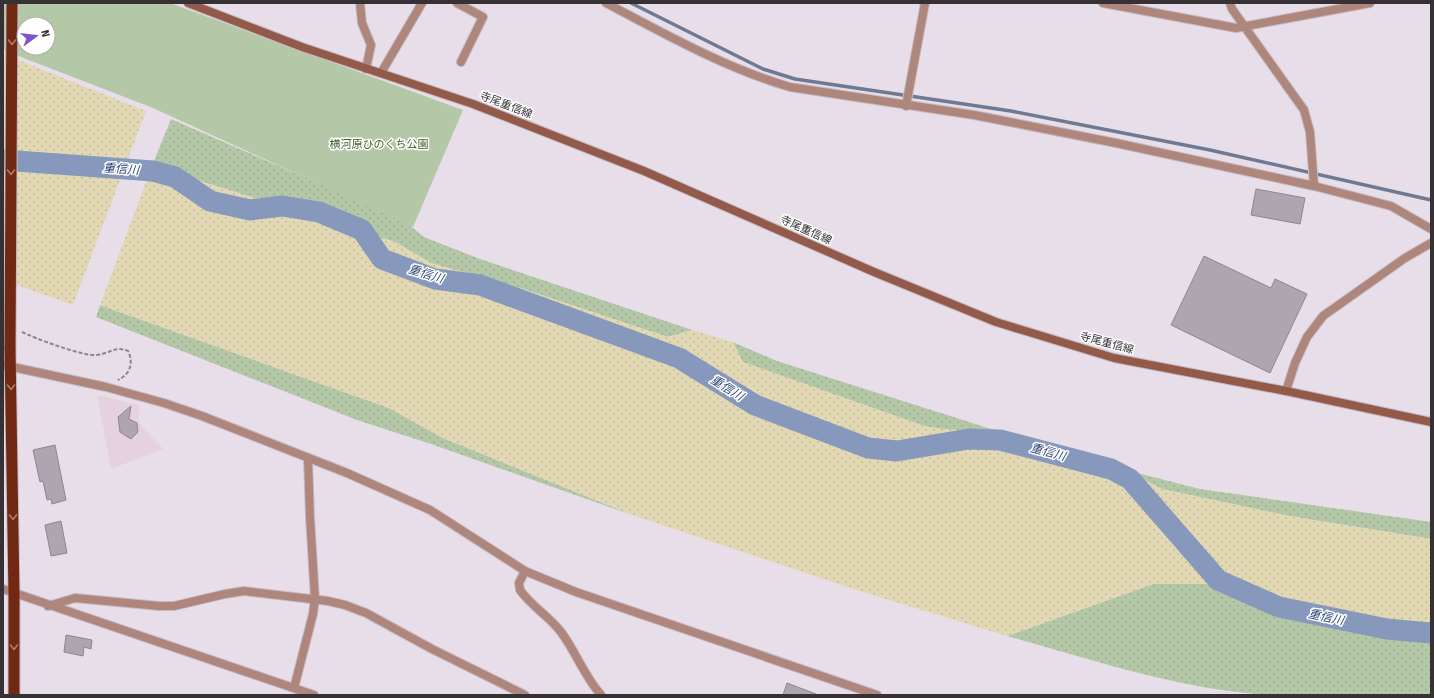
<svg xmlns="http://www.w3.org/2000/svg" width="1434" height="698" viewBox="0 0 1434 698" font-family="'Fira Sans Condensed','Noto Sans JP',sans-serif">
<defs>
<pattern id="grass-dots" width="8" height="8" patternUnits="userSpaceOnUse"><rect width="8" height="8" fill="#b4c8a8"/><path d="M2 2h.1M6 6h.1" fill="none" stroke="#9bac91" stroke-width="1.8" stroke-linecap="round"/></pattern>
<pattern id="sand-dots" width="8" height="8" patternUnits="userSpaceOnUse"><rect width="8" height="8" fill="#e2d9b4"/><path d="M2 2h.1M6 6h.1" fill="none" stroke="#c2bb9b" stroke-width="1.8" stroke-linecap="round"/></pattern>
</defs>
<rect width="100%" height="100%" fill="#e8dee9"/>
<path fill="#e6d1df" d="M97,395l43,10 -2,12 2,7 23,25 -52,20z"/>
<g fill="url(#grass-dots)">
<path d="M171,119l232,101 21,17 56,22 212,71 -24,7 -237,-74 -36,-21 -243,-76z"/>
<path d="M100,305l289,103 54,30 192,78 -204,-72 -74,-24 -261,-103z"/>
<path d="M733,342l44,19 230,73 -65,-5 -18,-3 -182,-64z"/>
<path d="M1122,469l78,20 231,33v17l-142,-23 -127,-27z"/>
<path d="M1153,584h64l51,25 120,26 43,5v55c-53,0 -108,3 -161,0 -89,-5 -177,-35 -263,-59z"/>
</g>
<g fill="url(#sand-dots)">
<path d="M3,54l143,57 -73,194 -70,-25z"/>
<path d="M152,166l243,76 36,21 93,26 144,48 24,-7 41,12 10,20 181,64 18,3 65,5 115,35 40,20 127,27 142,23v101l-43,-5 -120,-26 -51,-25h-64l-146,52 -160,-49 -212,-71 -192,-78 -54,-30 -289,-103z"/>
</g>
<path fill="#b4c8a8" fill-rule="evenodd" d="M3,3h167l293,107 -50,117 -260,-119 -150,-58zM24,24h24v24h-24z"/>
<g fill="none" stroke-linecap="round" stroke-linejoin="round">
<path stroke="#6e7994" stroke-width="3.5" d="M631,3l132,66 32,10 216,32 199,39 221,50"/>
<path stroke="#8698bc" stroke-width="21" d="M3,160l150,11 22,6 35,24 40,9 32,-4 37,6 43,18 20,29 53,20 45,6 199,73 76,47 113,43 29,3 72,-12 31,1 111,29 19,10 88,101 61,27 108,22 44,4"/>
</g>
<g fill="#afa5b0" stroke="#908691">
<path d="M1256,189l49,9 -5,26 -49,-9z"/>
<path d="M1204,256l67,32 4,-9 32,15 -37,79 -99,-48z"/>
<path d="M131,406l-2,13 8,4 1,9 -7,7 -11,-7 -2,-15z"/>
<path d="M55,445l11,55 -14,4 -1,-5 -4,1 -4,-19 -3,1 -7,-32z"/>
<path d="M61,521l6,32 -16,3 -6,-31z"/>
<path d="M66,635l26,5 -1,9 -7,-2 -1,9 -19,-4z"/>
<path d="M787,683l29,11v1h-33z"/>
</g>
<g fill="none" stroke-linecap="round" stroke-linejoin="round">
<g stroke="#c4bbc5" stroke-width="10">
<g id="minor">
<path d="M360,3l2,20 9,22 -5,24"/>
<path d="M457,3l26,14 -22,45"/>
<path d="M606,3c59,31 119,65 184,84l184,28 142,28 198,43 77,20 40,23"/>
<path d="M1103,3l133,25 134,-25"/>
<path d="M1230,3l2,6 72,101 6,22 4,54"/>
<path d="M381,73l41,-70"/>
<path d="M906,106l19,-103"/>
<path d="M3,365l103,22 58,16 38,13 145,57 83,37 95,61 51,21 301,103"/>
<path d="M1286,391l9,-28 12,-26 16,-21 82,-58 26,-15"/>
<path d="M525,571l-6,12 1,7c11,16 29,26 41,42 15,20 23,44 40,63"/>
<path d="M48,606l27,-8 84,8h15l51,-12 19,-3 84,10 17,4 21,8 66,36 93,46"/>
<path d="M294,688l19,-74 2,-15 -5,-82 -2,-58"/>
</g>
</g>
<g stroke="#c4bbc5" stroke-width="10">
<path id="tertiary" d="M3,589l311,106"/>
</g>
<g stroke="#c4bbc5" stroke-width="10">
<path id="secondary" d="M188,3l114,44 171,57 171,67 230,101 122,50 118,36 172,33 145,31"/>
</g>
<g stroke="#c4bbc5" stroke-width="13">
<path id="trunk" d="M10,348l4,246v101"/>
</g>
<path stroke="#8d868e" stroke-width="2" stroke-dasharray="4 2" stroke-linecap="butt" d="M22,332c12,6 60,24 73,23 13,0 20,-10 33,-4 6,13 2,23 -10,29"/>
<use href="#minor" stroke="#af867b" stroke-width="8"/>
<use href="#tertiary" stroke="#af867b" stroke-width="8"/>
<use href="#secondary" stroke="#935a4a" stroke-width="8"/>
<use href="#trunk" stroke="#722914" stroke-width="11"/>
<g stroke="#c4bbc5" stroke-width="13" stroke-linecap="butt">
<path id="trunk-bridge" d="M10,348l2,-345"/>
</g>
<use href="#trunk-bridge" stroke="#722914" stroke-width="11"/>
</g>
<defs><path id="oneway-chevron" d="M-2-3.5L2.5 0L-2 3.5" fill="none" stroke-width="1.6" stroke-linecap="round" stroke-linejoin="round"/></defs>
<g stroke="#aa7f72">
<use href="#oneway-chevron" transform="translate(12 42) rotate(90)"/>
<use href="#oneway-chevron" transform="translate(11 172) rotate(90)"/>
<use href="#oneway-chevron" transform="translate(11 387) rotate(89)"/>
<use href="#oneway-chevron" transform="translate(13 517) rotate(89)"/>
<use href="#oneway-chevron" transform="translate(14 647) rotate(90)"/>
</g>
<g text-anchor="middle" dominant-baseline="central" stroke-width="3" stroke-linejoin="round" paint-order="stroke">
<g font-size="11" fill="#353135" stroke="#fff">
<text transform="translate(506 105) rotate(21)">寺尾重信線</text>
<text transform="translate(806 230) rotate(24)">寺尾重信線</text>
<text transform="translate(1107 343) rotate(15)">寺尾重信線</text>
</g>
<g font-size="11" fill="#405f2b" stroke="#fff">
<text x="379" y="144">横河原ひのくち公園</text>
</g>
<g font-size="12" font-style="italic" fill="#2d4575" stroke="#fff">
<text transform="translate(121 169) rotate(4)">重信川</text>
<text transform="translate(426 274) rotate(17)">重信川</text>
<text transform="translate(727 388) rotate(32)">重信川</text>
<text transform="translate(1048 452) rotate(15)">重信川</text>
<text transform="translate(1326 617) rotate(12)">重信川</text>
</g>
</g>
<rect width="1434" height="698" fill="none" stroke="#353135" stroke-width="8"/>
<g transform="translate(36 36) rotate(75)"><circle r="19" fill="#ffffff" stroke="#aeadae"/>
<path d="M0-3L7 15L0 10L-7 15Z" fill="#7d54cd"/>
<text y="-6" font-size="11" font-weight="bold" text-anchor="middle" fill="#353135">N</text>
</g>
</svg>
